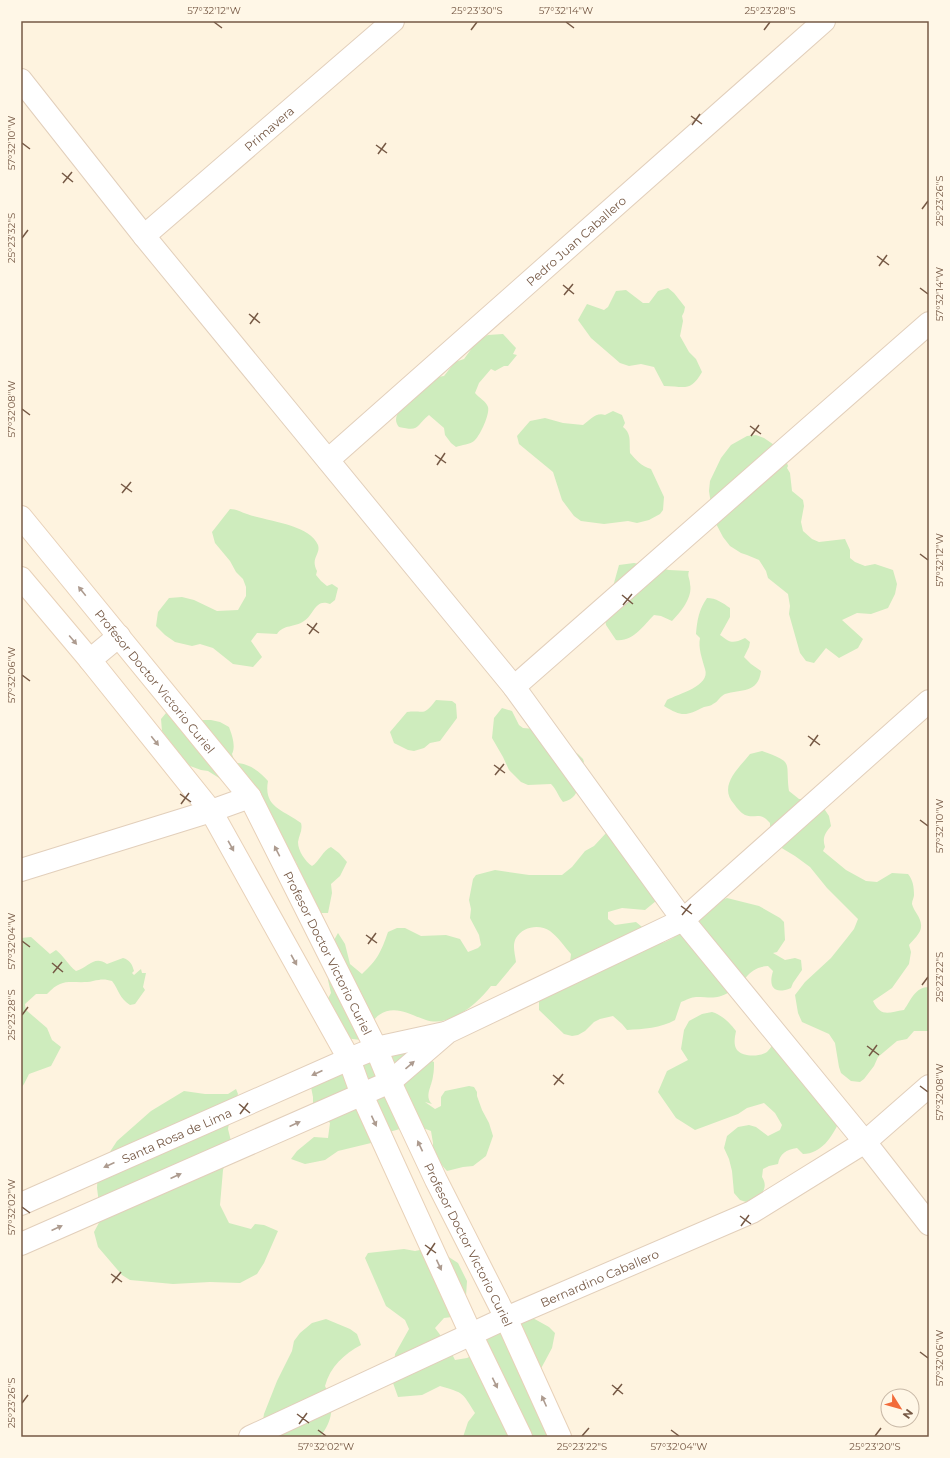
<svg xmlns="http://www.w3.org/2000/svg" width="950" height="1458" viewBox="0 0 950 1458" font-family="Montserrat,sans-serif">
<rect width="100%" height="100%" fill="#fef3df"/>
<g fill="#ceecbd">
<path d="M668,288l6,5 11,14 -1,5 -2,4 1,5 -3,15 9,16 7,7 6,13c-12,21 -18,14 -38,14l-10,-19 -13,-3 -12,2 -9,-3 -29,-25 -13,-18 9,-16 17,6 4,-3 8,-16 10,-1 17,13h6l9,-12z"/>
<path d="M503,334l13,14 -3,6 4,1 -9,11h-4l-9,5 -4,-2 -12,14 -4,10c4,5 11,8 13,14 2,7 -8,29 -14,34 -3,3 -13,4 -18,6l-5,-4 -6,-8 -1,-7 -15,-13c-14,11 -8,17 -30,12 -5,-6 -3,-11 1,-18l38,-32 6,-1 11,-14 9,-3 13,-18 11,-6z"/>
<path d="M613,411l9,4 3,8 -2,4c9,7 6,15 7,26 6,7 11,13 21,16l13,28 -1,13 -3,4 -11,6 -12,3 -9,-2 -24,3 -23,-3 -7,-5 -12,-16 -9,-28 -34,-28 -2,-8 13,-15 15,-3 18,5 20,2c7,-5 13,-13 22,-10z"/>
<path d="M756,435l8,3 19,13 5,15 -1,2 3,5 2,18 11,9 1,6 -3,16 2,9 9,8 7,3 26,-3 5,11v8l5,4 10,4 10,-2 18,6 4,14 -2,10 -7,14 -17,6 -14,-1 -15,7 21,19 -5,9 -19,10 -13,-10 -12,15 -8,-2 -6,-8 -11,-39 1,-8 -2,-12 -20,-16 -2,-7 -7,-11 -12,-5 -6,-2 -11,-7 -7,-9 -10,-19 -4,-27 1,-10 11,-23 10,-13 16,-9z"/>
<path d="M230,509c6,0 11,3 17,5 18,7 63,10 71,31 3,9 -8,13 -1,26l-1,4 5,6 6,5 5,-2 6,4 -3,12 -5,4c-15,-6 -16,11 -26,17 -10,7 -20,3 -27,13l-20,-1 -6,8 11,16 -9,10 -20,-3 -20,-16 -13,-4 -8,2 -17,-4 -10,-7 -9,-9 2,-14 11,-14 13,-1 12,3 23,11 21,-1 8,-14v-9l-3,-8 -7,-7 -6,-11 -15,-18 -3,-11z"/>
<path d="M634,563l35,7 20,1c-2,5 1,8 1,13 3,13 -9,28 -18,37l-11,-5 -7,-1c-11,11 -21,27 -38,25l-10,-15 -3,-17 6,-7 10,-36z"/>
<path d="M707,598c9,0 16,5 23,10v9l-10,18c11,8 12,9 25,3l5,4 -1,5 -5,10 7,7 10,7c-3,23 -20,18 -36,23 -5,2 -7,8 -12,10 -2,2 -6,2 -9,3 -18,9 -22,10 -40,-1l3,-6c11,-6 44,-14 38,-31 -3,-11 -7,-21 -5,-31l-4,-4c1,-13 3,-25 11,-36z"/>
<path d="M436,700l16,1 4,3 1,14 -17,23 -10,2 -6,5 -10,3 -6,-1 -14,-7 -4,-11 17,-20c18,-2 16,5 29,-12z"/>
<path d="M167,708l33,12h11l9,2 9,5c3,8 7,19 3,27l3,9c14,0 24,8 33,18 -5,27 16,29 33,42 2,7 -2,12 -3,19 0,9 7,19 14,24 7,-4 11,-16 19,-19l8,6 8,9 -7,14 -9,8 1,9 -4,20h-9l-14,-27 -2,-9 -3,-5 -4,-10 -69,-79 -19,-12 -7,-1 -19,-7 -9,-7 -1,-12 -10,-13 -1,-12 5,-6z"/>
<path d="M502,708l10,3 7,14 4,3 12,1 43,25 5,5 1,3c-12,15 3,34 -21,40 -5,-6 -6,-12 -12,-18l-23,1 -7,-3 -12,-12 -6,-13 -11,-19 2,-20z"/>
<path d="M762,751c33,12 23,10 27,40l10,8h12l12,8 6,9 2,10c-6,7 -9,12 -6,21l-2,4 23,19 20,11 11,1 15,-9 16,1c5,6 6,13 6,21 0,3 -2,5 -2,9 2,8 10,14 9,23 0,6 -8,13 -12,18l2,7 -2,12 -17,24 -19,13c8,17 16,11 31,9 7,-10 11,-23 25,-23v44h-15l-7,8 -10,2 -19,16 -4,9 -10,13 -4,3 -9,-1 -10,-8 -2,-6 -4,-24 -6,-9 -27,-12 -4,-9 -3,-18 10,-13 26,-24 16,-20 7,-9 4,-10 -31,-31 -17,-21 -15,-11 -20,-12 -8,-13 3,-3v-5c-10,-12 -15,-4 -25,-8 -4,-2 -8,-7 -11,-11 -16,-18 4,-35 16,-50z"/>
<path d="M607,832l48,58 1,11 -11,9 -23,-2 -14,4v7l7,6 21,-3 11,9 10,13 8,-2 8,-4 34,-32 20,-8 32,8 21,12 4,4 1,18 -8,12 -4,1 12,7 10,-2 6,2 1,10 -9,13 -2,5c-17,7 -23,-1 -18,-17l-5,-5c-21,1 -22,17 -38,26 -15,8 -18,5 -34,5 -4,0 -10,3 -15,5l-6,18c-14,8 -32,9 -48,10l-5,-6 -9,-8 -13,3 -6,3 -9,9 -7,4 -6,1 -8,-2 -25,-24v-10l31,-38 1,-8c-7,-8 -13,-17 -21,-23 -10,-7 -27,-5 -34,7 -4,7 -1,16 0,24l-20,24h-5c-13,17 -41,42 -65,34 -16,-5 -31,-16 -47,-5 -4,2 -15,20 -18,25l-17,-2 -18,-36 5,-9 -3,-13 6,-40 4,-7 7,11 5,20 12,10c16,-15 19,-22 26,-42l9,-4h8l16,8 25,-1 14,4 8,13 10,-4 3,-3 -2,-10 -9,-17 1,-9 -2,-9 4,-21 3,-4 19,-5 34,5h33l10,-8 13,-16 9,-5z"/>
<path d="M31,937l19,17 6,-4c9,7 12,15 20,21 13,-4 18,-16 31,-7l16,-6c7,2 9,6 11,13l-2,2 2,2 7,-6 1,4h4l-3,14 2,3 -10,14 -5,1c-11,-7 -11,-15 -18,-24 -4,-1 -9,-2 -13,-1 -4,0 -8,2 -12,2 -18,1 -25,-4 -40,12h-11l-11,10 1,6 21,18 5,12 9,7 -10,19 -22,8 -5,10 -3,4v-150z"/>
<path d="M712,1012c10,3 17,10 24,19 -1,6 -3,13 1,19 6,7 22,7 30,2 2,-2 4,-5 6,-8l18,-3 17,12 31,69c-7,15 -18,32 -36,32l-6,-6c-11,2 -17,5 -19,16l-9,2 -6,3 -1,8c8,12 -3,21 -13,26l-9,-3 -6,-7 -2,-22 -3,-12 -5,-11 3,-12 11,-9 11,-2 7,2 12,9 12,-6 2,-5 -7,-12 -11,-10 -17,5 -9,6 -43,16 -19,-12 -18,-26 9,-21 21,-11 -7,-11 3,-19 5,-9 13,-7z"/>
<path d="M401,1046l33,16c0,5 0,9 -1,14 -1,10 -9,20 -1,28l-7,-2 10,7 6,-3v-9l4,-6 24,-5 5,1 3,5v4l5,14 7,13 4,13 -7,20 -13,10 -10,1 -16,4 -14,-16v-12l-2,-12 -8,-3 -23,1 -11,3 -18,11 -33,8 -13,9 -20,4 -14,-5 6,-8 17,-14 14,1 2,-15 -17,-18v-8l-3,-15z"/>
<path d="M236,1089l2,5 -7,18 -3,17 4,16 -9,25 -3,35 9,18 22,6 4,-5 9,1 14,6 -14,32 -7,11 -17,9 -30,-1 -37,2 -43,-4 -8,-5 -24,-28 -4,-15 7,-13 -4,-31 1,-18 19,-29 34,-30 33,-20 21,3h23z"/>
<path d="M404,1249l11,2 10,-2 16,3 17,11 9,18 -1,15 1,9 -15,12 -8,1 -9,10 12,16 8,16 12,-2 20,-10 -1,-9 45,-22 18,10 6,6 -3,15 -15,28 19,61h-93l5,-15 7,-9c-13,-21 -11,-20 -35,-27l-18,9 -24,2 -5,-14 2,-29 14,-25 -4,-9 -19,-14 -21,-48 3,-5z"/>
<path d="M326,1319l24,10 7,5 4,11c-17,9 -31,22 -36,41 10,20 8,34 -5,51h-60l4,-23 13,-33 15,-30 2,-10 6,-8 12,-10z"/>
</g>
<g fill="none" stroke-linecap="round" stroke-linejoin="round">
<g stroke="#e2cfbb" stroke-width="24">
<g id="minor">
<path d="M21,80l123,156 370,451 169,233 182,222 64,82"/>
<path id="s1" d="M144,236l249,-215"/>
<path id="s2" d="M328,460l496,-439"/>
<path d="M90,660l29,-24"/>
<path d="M514,687l415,-364"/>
<path d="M21,870l190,-59 39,-14"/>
<path id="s3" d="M250,1437l256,-119 246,-106 113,-70 64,-56"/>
</g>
</g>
<g stroke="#e2cfbb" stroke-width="24">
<g id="tertiary">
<path id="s4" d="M21,1204l328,-145 27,-11 69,-15"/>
<path d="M21,1244l369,-162 58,-50 235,-112 246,-219"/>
</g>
</g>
<g stroke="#e8d1b8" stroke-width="24">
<g id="secondary">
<path id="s5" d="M21,517l229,280 126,251 14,34 46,98 70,138 54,119"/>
<path d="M21,578l69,82 121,151 138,248 13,36 109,239 50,103"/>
</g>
</g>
<use href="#minor" stroke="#fff" stroke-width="22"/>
<use href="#tertiary" stroke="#fff" stroke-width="22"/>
<use href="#secondary" stroke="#fff" stroke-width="22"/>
</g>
<defs><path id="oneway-solid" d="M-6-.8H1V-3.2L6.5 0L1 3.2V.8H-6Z"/></defs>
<g fill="#ad9b8f">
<use href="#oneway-solid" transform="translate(82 591) rotate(-129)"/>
<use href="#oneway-solid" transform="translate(73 640) rotate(50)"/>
<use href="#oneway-solid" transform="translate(155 741) rotate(51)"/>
<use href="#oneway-solid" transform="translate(231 846) rotate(61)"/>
<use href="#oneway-solid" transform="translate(277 851) rotate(-117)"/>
<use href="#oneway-solid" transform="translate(294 960) rotate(61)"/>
<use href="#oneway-solid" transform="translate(410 1065) rotate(-41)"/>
<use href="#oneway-solid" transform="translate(317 1073) rotate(156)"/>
<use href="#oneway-solid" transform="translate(374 1121) rotate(65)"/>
<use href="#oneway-solid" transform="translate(295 1124) rotate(-24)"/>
<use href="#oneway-solid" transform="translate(420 1146) rotate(-115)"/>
<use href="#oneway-solid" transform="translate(109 1165) rotate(156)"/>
<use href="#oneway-solid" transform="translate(176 1176) rotate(-24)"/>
<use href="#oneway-solid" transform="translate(57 1228) rotate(-24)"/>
<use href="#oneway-solid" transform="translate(439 1265) rotate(65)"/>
<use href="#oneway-solid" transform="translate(495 1383) rotate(64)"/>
<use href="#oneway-solid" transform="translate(544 1401) rotate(-114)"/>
</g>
<path fill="none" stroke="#765945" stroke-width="1.5" d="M214,22l8,6M566,22l8,6M471,30l6,-8M764,30l6,-8M691,116l11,8M692,125l8,-11M22,143l8,6M376,145l11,8M378,154l8,-11M62,173l11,9M63,183l9,-11M922,209l6,-8M22,238l6,-8M877,256l12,9M879,266l8,-11M563,285l11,9M920,288l8,6M564,295l9,-11M249,314l11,9M250,324l8,-11M22,409l8,6M750,426l11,8M751,436l8,-11M435,455l11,8M437,465l8,-12M121,484l11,8M122,493l9,-11M920,554l8,6M622,595l11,9M623,605l9,-11M307,624l12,9M309,634l8,-11M22,675l8,6M808,736l12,9M810,746l8,-11M494,765l11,8M495,775l9,-11M180,794l11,8M181,804l8,-11M920,820l8,6M681,906l11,8M682,915l9,-11M366,935l11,8M22,941l8,6M368,944l8,-11M52,963l11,9M53,973l9,-11M922,985l6,-8M22,1015l6,-8M867,1046l12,9M869,1056l8,-11M553,1075l11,9M554,1085l9,-11M920,1086l8,6M239,1104l11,9M240,1114l8,-11M22,1207l8,6M740,1216l11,8M741,1226l8,-11M425,1245l11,8M427,1255l8,-12M111,1274l11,8M112,1283l9,-11M920,1352l8,6M612,1385l11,9M613,1395l9,-11M22,1403l6,-8M297,1414l12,9M299,1424l8,-11M318,1430l8,6M671,1430l8,6M582,1436l7,-8M875,1436l6,-8"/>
<g text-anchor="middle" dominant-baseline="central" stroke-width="4" stroke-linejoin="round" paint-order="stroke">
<g font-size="12" fill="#765945" stroke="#fff7e7">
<text stroke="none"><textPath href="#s1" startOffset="165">Primavera</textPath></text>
<text stroke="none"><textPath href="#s2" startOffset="331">Pedro Juan Caballero</textPath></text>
<text stroke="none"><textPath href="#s5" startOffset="212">Profesor Doctor Victorio Curiel</textPath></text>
<text stroke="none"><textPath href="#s5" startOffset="536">Profesor Doctor Victorio Curiel</textPath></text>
<text stroke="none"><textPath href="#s4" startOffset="170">Santa Rosa de Lima</textPath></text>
<text stroke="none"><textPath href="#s5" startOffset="860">Profesor Doctor Victorio Curiel</textPath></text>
<text stroke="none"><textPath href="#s3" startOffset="384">Bernardino Caballero</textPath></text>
</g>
</g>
<rect width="950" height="1458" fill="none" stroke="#fff7e7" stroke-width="44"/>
<g transform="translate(900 1408) rotate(127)"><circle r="19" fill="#fff7e7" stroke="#c8b8a6"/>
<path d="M0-3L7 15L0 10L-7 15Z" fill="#f26b3a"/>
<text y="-6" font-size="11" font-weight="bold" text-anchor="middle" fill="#765945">N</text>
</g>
<rect x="22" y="22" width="906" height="1414" fill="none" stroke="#765945" stroke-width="1.5"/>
<g font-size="10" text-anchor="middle" fill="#765945">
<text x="214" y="14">57°32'12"W</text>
<text x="477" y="14">25°23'30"S</text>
<text x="566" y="14">57°32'14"W</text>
<text x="770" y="14">25°23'28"S</text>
<text transform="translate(11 143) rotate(-90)" y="4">57°32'10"W</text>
<text transform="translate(939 201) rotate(-90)" y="4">25°23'26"S</text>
<text transform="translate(11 238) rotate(-90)" y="4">25°23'32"S</text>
<text transform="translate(939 294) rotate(-90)" y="4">57°32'14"W</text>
<text transform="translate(11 409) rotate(-90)" y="4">57°32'08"W</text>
<text transform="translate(939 560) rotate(-90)" y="4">57°32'12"W</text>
<text transform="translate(11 675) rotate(-90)" y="4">57°32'06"W</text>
<text transform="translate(939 826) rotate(-90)" y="4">57°32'10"W</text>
<text transform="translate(11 941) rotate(-90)" y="4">57°32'04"W</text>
<text transform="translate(939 977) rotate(-90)" y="4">25°23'22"S</text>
<text transform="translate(11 1015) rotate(-90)" y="4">25°23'28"S</text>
<text transform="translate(939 1092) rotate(-90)" y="4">57°32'08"W</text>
<text transform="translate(11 1207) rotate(-90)" y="4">57°32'02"W</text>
<text transform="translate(939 1358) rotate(-90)" y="4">57°32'06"W</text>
<text transform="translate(11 1403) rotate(-90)" y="4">25°23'26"S</text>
<text x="326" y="1450">57°32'02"W</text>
<text x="582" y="1450">25°23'22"S</text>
<text x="679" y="1450">57°32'04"W</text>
<text x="875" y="1450">25°23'20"S</text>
</g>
</svg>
